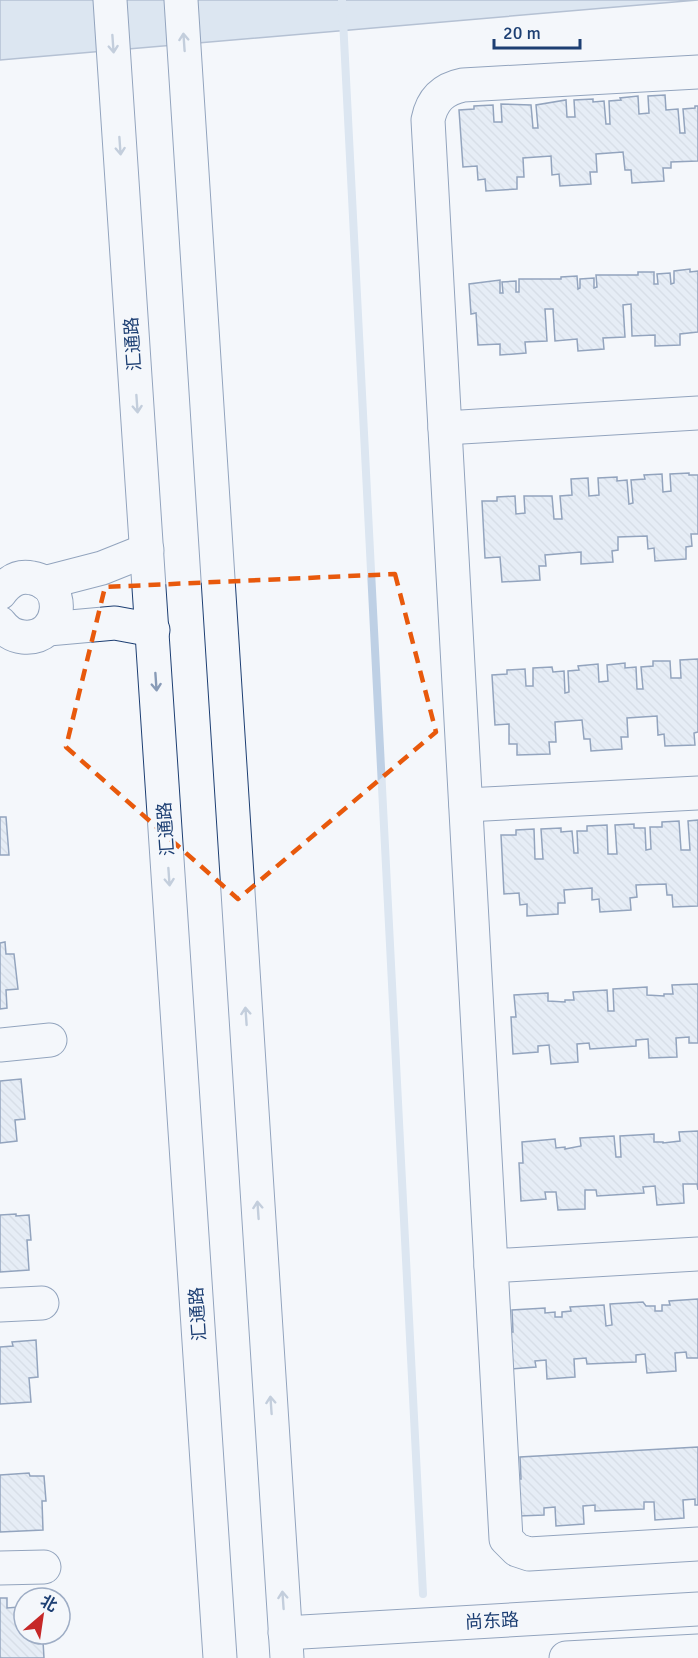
<svg xmlns="http://www.w3.org/2000/svg" width="698" height="1658" viewBox="0 0 698 1658" font-family="Signika,'Noto Sans SC',sans-serif">
<defs>
<pattern id="building-back-hatch" width="6" height="6" patternUnits="userSpaceOnUse" patternTransform="scale(1.5)"><rect width="6" height="6" fill="#d5e0f0"/><path d="M-1 5l2 2M0 0l6 6M5-1l2 2" fill="none" stroke="#b6c1d1"/></pattern>
</defs>
<rect width="100%" height="100%" fill="#f4f7fb"/>
<path fill="#bed0e5" stroke="#687fa3" stroke-width="1.5" d="M0,0h698l-698,60z"/>
<g fill="none" stroke-linecap="round" stroke-linejoin="round">
<path stroke="#bed0e5" stroke-width="8" d="M342,0l81,1594"/>
</g>
<g fill="url(#building-back-hatch)" stroke="#1d3f73" stroke-width="1.5">
<path d="M665,95l1,15 12,-1 2,24h5l-2,-24 12,-1v-2h3v55l-27,1v6h-8l1,13 -32,2 -1,-13h-6l-2,-18 -27,2 1,18h-7l1,12 -31,2 -1,-12 -7,1 -1,-19 -28,2 1,19h-7v12l-31,2 -1,-12 -7,1 -1,-14 -14,1 -4,-57 15,-1v-3l19,-1 1,17h8l-1,-18 30,1 2,23h5l-2,-23 30,-5 1,17h8l-1,-17 19,-1v3l11,-1 2,23h4l-1,-23 12,-1 -1,-2 18,-2 1,18 10,-1 -1,-17z"/>
<path d="M690,269v3l8,-1v61l-18,2v11l-25,1v-11l-23,1 -1,-32 -8,1 2,32 -22,1 1,11 -26,2 -1,-12 -22,2 -2,-32h-8l2,32 -22,1 1,11 -26,2v-11l-22,1 -2,-32 -5,1 -2,-30 31,-4v13h3l-1,-11 14,-1v11h3v-13h42v-2l16,-1 1,13 2,-1v-9l14,-1v10l3,-1 -1,-12h42v-3h16v12h4l-1,-10 13,-1 1,11 3,-1v-12z"/>
<path d="M689,473v2h9v59h-7l1,12 -6,1v12l-31,2 -1,-13 -6,1 -1,-13 -29,1v13l-6,1 1,11 -32,2v-12l-36,3 1,11h-7l1,14 -38,2 -2,-25 -15,1 -3,-57h15v-4l18,-1 1,18 9,-1 -1,-17h28l2,23h8l-2,-23 12,-1 -1,-16 17,-1 1,18 10,-1 -1,-17 19,-1v4l10,-1 2,24 4,-1 -2,-23 14,-1 -1,-4 18,-1 1,18 8,-1 -1,-17z"/>
<path d="M698,659v73l-4,1 1,12 -30,1 -1,-12 -6,1 -1,-19 -30,2 1,19h-7l1,12 -31,2 -1,-12h-6l-2,-19 -27,2 1,20h-7l1,12 -33,1v-11h-8v-20l-14,1 -3,-50 15,-1v-4l18,-1 1,17h7v-18l19,-1 1,5 11,-1 1,22 4,-1 -1,-21 11,-1 -1,-4 20,-2 1,18 9,-1 -1,-16 18,-2v5l11,-1 1,22h6l-2,-22 12,-1v-5h17l1,17h10l-1,-18z"/>
<path d="M0,817h6l3,38h-9z"/>
<path d="M698,820v86l-25,1 -1,-12h-5l-1,-11 -30,1 1,12 -7,1 1,12 -31,2 -1,-13 -7,1v-12l-28,2 1,13h-7v11l-31,2v-12l-7,1 -1,-12 -15,1 -3,-59h15v-5l18,-1 1,30h8l-2,-30 20,-1v4l11,-1 2,22h4l-1,-22h10v-5l20,-1 1,29h9l-2,-29 19,-1v4h11l1,22 5,-1 -1,-22h12v-5l17,-1 2,29h9l-2,-29z"/>
<path d="M5,942l1,12h8l4,35 -12,1 1,18 -7,1v-66z"/>
<path d="M698,984v59h-9v-6l-13,1 1,19 -28,1 -1,-19 -12,1v6l-46,3 -1,-6 -12,1 1,18 -27,2 -2,-19 -11,1v6l-25,2 -2,-37h5l-2,-22 34,-2v8l17,1v-2h9l-1,-8 34,-2 1,21h6l-1,-22 34,-2v8l17,1v-2h9l-1,-9z"/>
<path d="M21,1079l4,40 -10,1 2,21 -17,2v-62z"/>
<path d="M698,1131v59l-1,-6h-14l1,19 -27,2 -2,-19 -12,1 1,6 -47,3 -1,-6h-11v19l-27,1 -2,-18h-11l1,7 -25,2 -2,-38h4l-1,-21 33,-3 1,9 9,-1v2l16,-3 -1,-8 34,-2 2,21h5l-1,-21 34,-2v8h9v1l17,-2 -1,-9z"/>
<path d="M16,1214v2l13,-1 2,25h-4l2,30 -29,2v-57z"/>
<path d="M698,1299v59h-11l-1,-6 -11,1 1,18 -29,2 -2,-19 -9,1v7l-49,2 -1,-6 -12,1 1,18 -28,2 -1,-19 -11,1 1,6 -25,2 -3,-37h5l-1,-22 33,-2v5l10,-1v5h7v-5l9,-1 -1,-4 34,-2 2,21 6,-1 -2,-21 33,-2 3,4h9v5h7v-6h8l-1,-4z"/>
<path d="M36,1340l2,37 -9,1 2,24 -31,2v-57l13,-1 -1,-4z"/>
<path d="M698,1447v58h-3v-6l-12,1 1,18 -29,2 -1,-18h-10v7l-25,1 -24,1v-6l-12,1 1,18 -28,2 -1,-19 -11,1v7l-25,1 -3,-37h5l-1,-22z"/>
<path d="M29,1473l1,3h14l2,25h-4l1,29 -43,2v-57z"/>
<path d="M0,1598h7v10l12,-1 1,3h4v24h29l1,6 -11,1 1,17h-44z"/>
</g>
<g fill="none" stroke-linecap="round" stroke-linejoin="round">
<g stroke="#1d3f73" stroke-width="35">
<g id="minor">
<path d="M445,428l253,-15"/>
<path d="M44,583l58,-15 45,-18"/>
<path d="M0,593c8,-11 18,-18 32,-15 37,6 30,63 -9,59 -10,-1 -18,-7 -23,-14"/>
<path d="M48,629l67,-6 38,7"/>
<path d="M466,805l232,-12"/>
<path d="M0,1045l50,-5"/>
<path d="M698,1254l-207,12 15,273 11,11 12,4 169,-10"/>
<path d="M491,1266l-63,-1146c4,-20 15,-31 35,-35l235,-13"/>
<path d="M0,1305l42,-2"/>
<path d="M0,1568l44,-1"/>
<path d="M285,1633l413,-24"/>
<path d="M566,1658l132,-7"/>
</g>
</g>
<g stroke="#1d3f73" stroke-width="35">
<g id="major">
<path d="M110,0l110,1658"/>
<path d="M181,0l106,1658"/>
</g>
</g>
<use href="#minor" stroke="#f4f7fb" stroke-width="33"/>
<use href="#major" stroke="#f4f7fb" stroke-width="33"/>
</g>
<defs><path id="oneway-shaft" d="M-6 0H5M1.5-3L5.5 0L1.5 3" fill="none" stroke-width="1.6" stroke-linecap="round" stroke-linejoin="round" transform="scale(1.5)"/></defs>
<g stroke="#889bb7">
<use href="#oneway-shaft" transform="translate(184 42) rotate(-94)"/>
<use href="#oneway-shaft" transform="translate(113 44) rotate(86)"/>
<use href="#oneway-shaft" transform="translate(120 146) rotate(86)"/>
<use href="#oneway-shaft" transform="translate(137 404) rotate(86)"/>
<use href="#oneway-shaft" transform="translate(156 682) rotate(86)"/>
<use href="#oneway-shaft" transform="translate(169 877) rotate(86)"/>
<use href="#oneway-shaft" transform="translate(246 1016) rotate(-94)"/>
<use href="#oneway-shaft" transform="translate(258 1210) rotate(-94)"/>
<use href="#oneway-shaft" transform="translate(271 1405) rotate(-94)"/>
<use href="#oneway-shaft" transform="translate(283 1600) rotate(-94)"/>
</g>
<path d="M0 0H698V1658H0ZM395,574l41,158 -198,167 -172,-152 39,-160z" fill="#f4f7fb" fill-opacity=".55" fill-rule="evenodd"/>
<path fill="none" stroke="#e8590c" stroke-width="4.5" stroke-dasharray="12 8" stroke-linejoin="round" d="M395,574l41,158 -198,167 -172,-152 39,-160z"/>
<g text-anchor="middle" dominant-baseline="central" stroke-width="4.5" stroke-linejoin="round" paint-order="stroke">
<g font-size="18" fill="#1d3f73" stroke="#f4f7fb">
<text transform="translate(133 344) rotate(-94)">汇通路</text>
<text transform="translate(166 829) rotate(-94)">汇通路</text>
<text transform="translate(198 1314) rotate(-94)">汇通路</text>
<text transform="translate(492 1621) rotate(-3)">尚东路</text>
</g>
</g>
<g transform="translate(42 1616) rotate(29)"><circle r="28" fill="#f4f7fb" stroke="#9eadc5" stroke-width="1.5"/>
<path d="M0-4.5L10 22L0 15L-10 22Z" fill="#c62828"/>
<text y="-9" font-size="16" font-weight="bold" text-anchor="middle" fill="#1d3f73">北</text>
</g>
<path d="M494 39v9h86v-9" fill="none" stroke="#1d3f73" stroke-width="3"/>
<text x="503" y="39" font-size="18" fill="#1d3f73" stroke="#f4f7fb" stroke-width="4.5" paint-order="stroke">20 m</text>
</svg>
